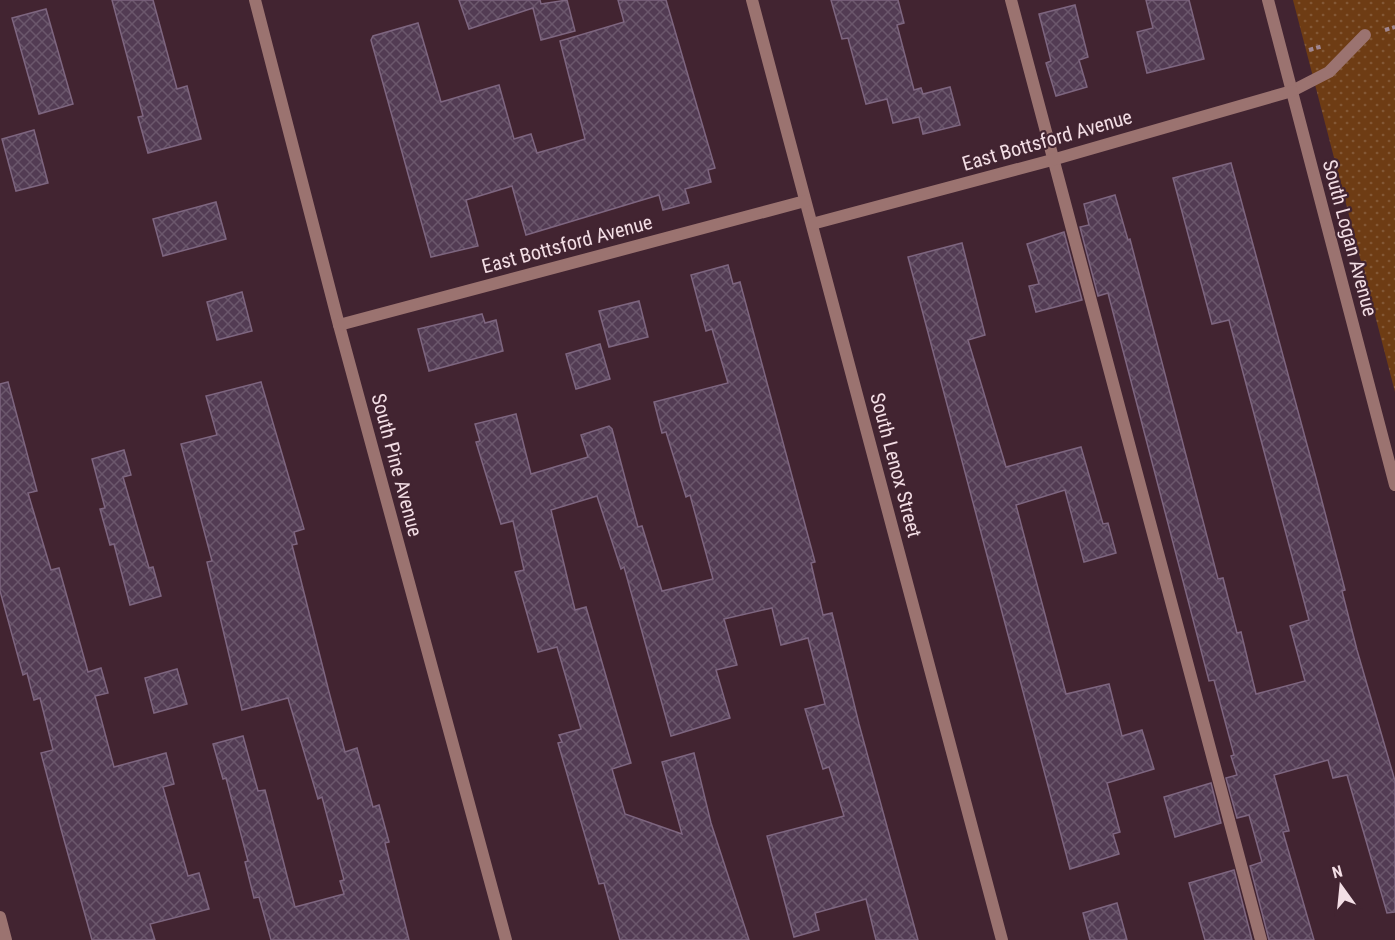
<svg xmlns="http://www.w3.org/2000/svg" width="1395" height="940" viewBox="0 0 1395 940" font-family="'Roboto Condensed',sans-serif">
<defs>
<pattern id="park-dots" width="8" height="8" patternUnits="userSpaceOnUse" patternTransform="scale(1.5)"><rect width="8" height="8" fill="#6e3c14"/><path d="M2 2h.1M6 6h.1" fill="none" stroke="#835836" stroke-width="1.8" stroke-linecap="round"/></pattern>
<pattern id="building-cross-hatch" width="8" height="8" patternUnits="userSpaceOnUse" patternTransform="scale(1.5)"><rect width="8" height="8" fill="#523b53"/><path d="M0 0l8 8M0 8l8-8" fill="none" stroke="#6b576c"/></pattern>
</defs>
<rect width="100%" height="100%" fill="#422431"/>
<path fill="url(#park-dots)" d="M1293,0h102v392z"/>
<g fill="url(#building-cross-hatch)" stroke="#7e6680" stroke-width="1.5">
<path d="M112,0h41l24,89 10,-3 14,53 -53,14 -10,-36 5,-1z"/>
<path d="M459,0h81l1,4 26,-4 8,31 -34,9 -8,-32 -64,21z"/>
<path d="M618,0h48l49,168 -7,2 3,12 -26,7 4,14 -26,7 -4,-15 -133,40 -14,-49 -46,14 12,46 -47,11 -60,-217 2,-4 45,-13 23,79 58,-17 15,54 17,-5 6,19 48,-14 -25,-98 64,-19z"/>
<path d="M831,0h67l6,23 -7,2 17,65 7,-2 2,6 27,-7 10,38 -37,9 -4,-17 -26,6 -6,-24 -21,5 -18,-66 -6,1z"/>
<path d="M1146,0h43l15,59 -57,14 -10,-41 16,-4z"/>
<path d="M1075,5l13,52 -9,3 8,27 -31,9 -10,-33 5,-2 -12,-47z"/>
<path d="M46,9l27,95 -34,10 -27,-96z"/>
<path d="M34,130l14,53 -32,8 -14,-52z"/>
<path d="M1231,163l85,315 29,112 -3,1 15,59 38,131v131l-8,1 -40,-138 -14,3 -5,-18 -54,15 15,56 -6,1 31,108h-45l-19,-74 12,-4 -13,-47 -12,3 -11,-40 11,-3 -6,-19 3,-1 -20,-75 -5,1 -101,-388 -10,3 -18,-69 9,-2 -5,-21 31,-9 13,45 2,-1 88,340 5,-1 14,55 4,-1 15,62 49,-13 -15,-55 19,-6 -80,-300 -17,4 -39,-146z"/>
<path d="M216,202l10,37 -63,17 -10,-37z"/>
<path d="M1064,232l18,68 -46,12 -7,-26 10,-2 -12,-40z"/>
<path d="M962,243l23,92 -17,5 38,127 75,-20 22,77 5,-1 8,30 -32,9 -19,-72 -49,15 50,189 43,-10 13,52 20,-6 12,39 -47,14 13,49 -7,2 6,20 -49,15 -162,-612z"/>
<path d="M728,265l5,19 7,-2 75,280 -4,1 12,52 9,-2 27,111 59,216h-42l-10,-41 -51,14 4,17 -25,7 -27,-101 77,-20 -15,-49 -6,2 -18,-60 20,-5 -17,-66 -27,7 -9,-37 -48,11 13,46 -21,5 14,48 -59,18 -47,-169 -3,2 -24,-73 -46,14 24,100 11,-3 45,156 -19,6 13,45 57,20 -20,-72 32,-9 17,70 38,117h-129l-16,-57 -5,1 -41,-141 4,-1 -3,-7 22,-6 -24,-82 -19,5 -23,-80 9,-2 -11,-49 -12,3 -25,-82 4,-1 -5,-17 41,-10 15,60 57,-17 -7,-22 28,-9 3,3 26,98 4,-1 20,65 51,-12 -23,-84 -4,2 -20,-65 -4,1 -8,-31 74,-19 -16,-54 -6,2 -15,-56z"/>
<path d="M242,292l10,39 -35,9 -10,-38z"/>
<path d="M639,301l9,36 -39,10 -10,-36z"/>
<path d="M482,314l3,9 11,-3 7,31 -74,20 -11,-42z"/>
<path d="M600,344l10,35 -34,10 -10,-35z"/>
<path d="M8,382l29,109 -9,2 23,77 8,-2 29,104 13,-4 7,25 -13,3 19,71 52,-14 8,31 -11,3 25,89 11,-3 10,36 -59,15 5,16h-63l-31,-111 -20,-76 12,-3 -13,-52 -6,2 -7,-27 -4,2 -23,-84v-207z"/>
<path d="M261,382l43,147 -10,3 3,12 -5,1 37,147 16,60 12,-4 16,59 6,-2 10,37 -4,1 24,97h-138l-12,-43 -5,1 -9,-36 3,-1 -22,-83 -3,1 -10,-35 30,-8 15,55 7,-1 30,117 49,-13 -4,-13 4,-1 -22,-83 -4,2 -30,-101 -46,12 -35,-148 5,-1 -31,-117 36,-9 -11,-39z"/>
<path d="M124,450l7,25 -8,2 26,91 4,-1 8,29 -31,9 -16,-61 -4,1 -10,-36 5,-1 -13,-49z"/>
<path d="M177,669l10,35 -33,9 -9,-35z"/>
<path d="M1211,783l10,40 -46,14 -11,-40z"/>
<path d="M1234,870l18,70h-47l-16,-57z"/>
<path d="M1117,903l10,37h-37l-7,-27z"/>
</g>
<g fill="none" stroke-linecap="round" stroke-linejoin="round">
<g stroke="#a08690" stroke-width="4" stroke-dasharray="4.5 3" stroke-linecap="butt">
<path d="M1385,30l10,-3"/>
<path d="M1309,50l14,-4"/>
</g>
<g stroke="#9b7370" stroke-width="12">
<path d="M1011,0l250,940"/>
<path d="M1292,91l37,-19 36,-37"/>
</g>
<g stroke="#9b7370" stroke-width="12">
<path d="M255,0l84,325 167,615"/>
<path d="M752,0l250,940"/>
<path d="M1268,0l127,485"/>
<path d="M812,224l240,-64 240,-69"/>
<path d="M339,325l466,-124"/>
<path d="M0,917l6,23"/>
</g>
</g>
<g text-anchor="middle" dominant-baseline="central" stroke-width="4.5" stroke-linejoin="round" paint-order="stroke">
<g font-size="20" fill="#f3dee5" stroke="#422431">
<text transform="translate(1047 140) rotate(-16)">East Bottsford Avenue</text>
<text transform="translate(1350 238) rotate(75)">South Logan Avenue</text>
<text transform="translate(567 244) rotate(-15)">East Bottsford Avenue</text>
<text transform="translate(397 465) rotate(75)">South Pine Avenue</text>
<text transform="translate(896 465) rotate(75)">South Lenox Street</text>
</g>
</g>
<g transform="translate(1341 886) rotate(345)" stroke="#422431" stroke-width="4.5" paint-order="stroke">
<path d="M0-4.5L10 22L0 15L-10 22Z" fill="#f3dee5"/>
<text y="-9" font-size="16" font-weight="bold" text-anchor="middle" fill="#f3dee5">N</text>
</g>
</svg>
